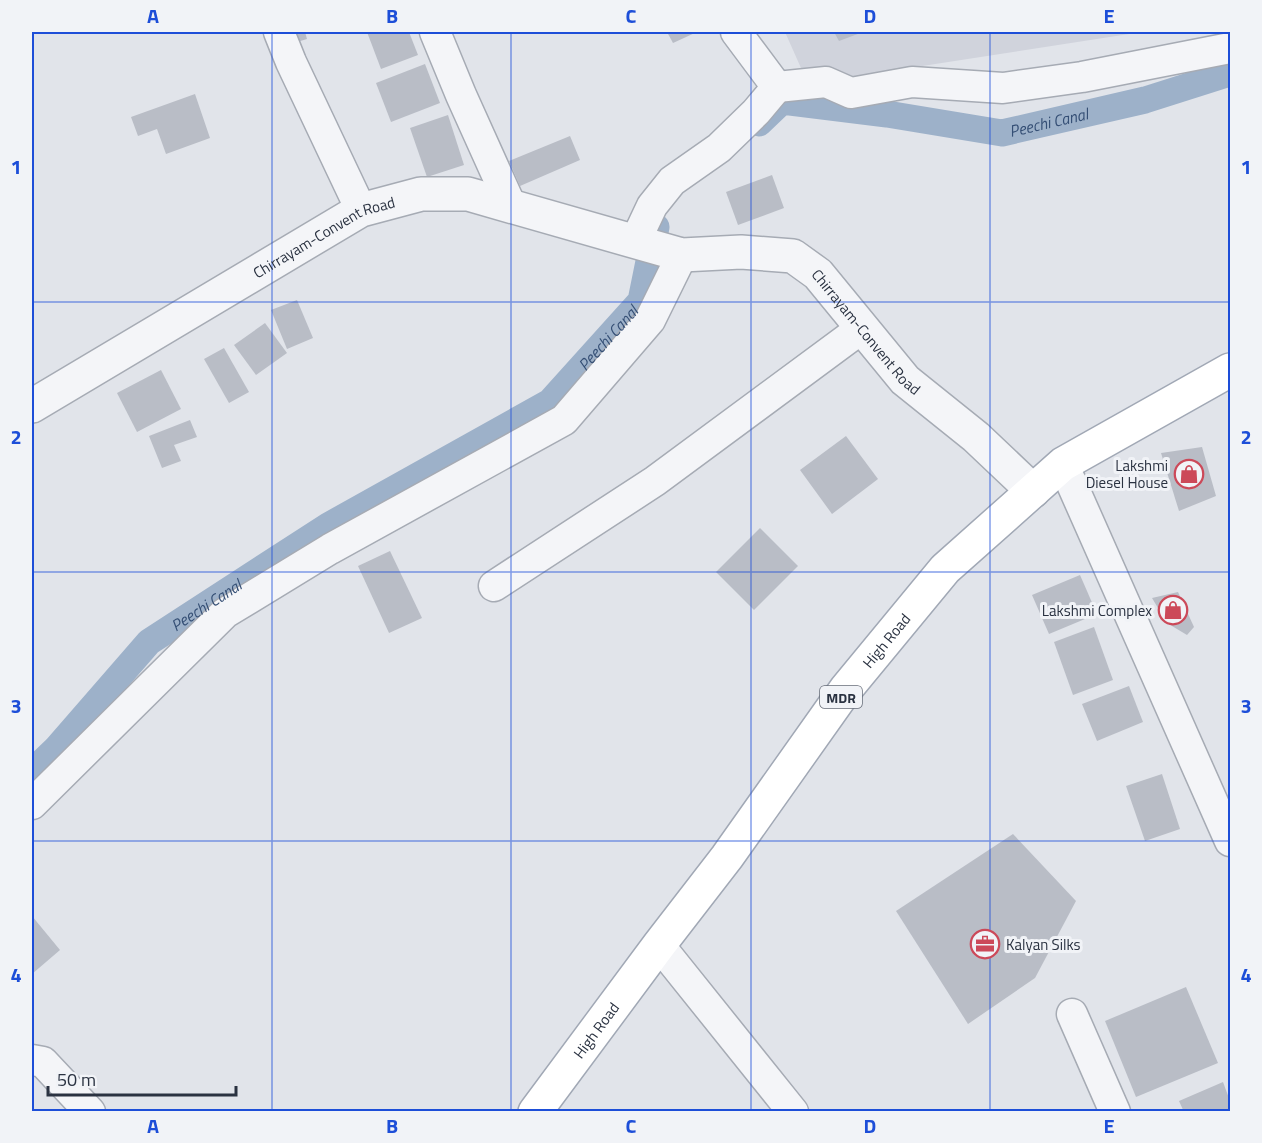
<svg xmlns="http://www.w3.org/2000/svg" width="1262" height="1143" viewBox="0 0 1262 1143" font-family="'Titillium Web',sans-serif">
<rect width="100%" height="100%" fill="#e1e4ea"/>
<path fill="#d0d3dc" d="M785,32h357l-343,53 2,-17z"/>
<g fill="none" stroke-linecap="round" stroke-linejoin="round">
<g stroke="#9db1c9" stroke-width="27">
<path id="s1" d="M759,123l23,-22 105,13 115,19 143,-33 85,-27"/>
<path id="s2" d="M32,772l24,-23 93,-107 179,-116 222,-124 91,-101 15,-74"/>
</g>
</g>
<g fill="#b9bdc6">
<path d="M282,32h23l2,7 -20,6z"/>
<path d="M367,32h42l9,23 -37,14z"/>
<path d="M667,32h30l-24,11z"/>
<path d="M834,32h29l-24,9z"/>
<path d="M425,64l15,39 -49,19 -15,-39z"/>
<path d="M195,94l15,44 -44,16 -9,-25 -19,7 -7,-19z"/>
<path d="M448,115l16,50 -37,12 -17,-49z"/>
<path d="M570,136l10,24 -60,26 -11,-25z"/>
<path d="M772,175l12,33 -46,17 -12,-33z"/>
<path d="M297,300l16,38 -26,11 -16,-39z"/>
<path d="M265,323l22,30 -31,22 -22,-30z"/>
<path d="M224,348l25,44 -20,11 -25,-44z"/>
<path d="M161,370l20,39 -44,23 -20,-39z"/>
<path d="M190,420l7,17 -23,8 7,16 -19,7 -13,-32z"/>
<path d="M846,436l32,43 -46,35 -32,-44z"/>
<path d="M1202,447l14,49 -37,15 -18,-58z"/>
<path d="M760,528l38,38 -44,44 -38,-38z"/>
<path d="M390,551l32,67 -33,15 -31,-67z"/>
<path d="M1080,575l17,39 -48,20 -17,-39z"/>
<path d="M1178,592l16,35 -7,8 -20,-12 -15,-25z"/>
<path d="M1094,627l19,53 -40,15 -19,-53z"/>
<path d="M1129,686l14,36 -46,19 -15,-37z"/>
<path d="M1162,774l18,55 -35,12 -19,-55z"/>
<path d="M1013,834l63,67 -41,77 -67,46 -72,-113z"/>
<path d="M32,916l28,34 -28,24z"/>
<path d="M1186,987l32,76 -82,34 -31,-76z"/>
<path d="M1223,1082l7,19v11h-46l-5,-11z"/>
</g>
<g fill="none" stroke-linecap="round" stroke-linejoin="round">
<g stroke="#a6abb4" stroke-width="33">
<g id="minor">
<path d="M279,32l12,30 70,148"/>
<path d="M435,32l26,63 50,111"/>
<path d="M736,32l41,55 49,-5 25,11 61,-11 91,6 79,-11 148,-29"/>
<path d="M635,242l17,-36 20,-25 47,-33 37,-36 21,-25"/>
<path d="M1063,464l167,377"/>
<path d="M494,586l161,-105 207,-153"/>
<path d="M32,804l193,-191 105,-64 234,-129 86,-100 32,-65"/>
<path d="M659,945l134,167"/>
<path d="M1072,1014l43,98"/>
<path d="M32,1060l11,2 47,50"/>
</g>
</g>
<g stroke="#a6abb4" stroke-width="36">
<g id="tertiary">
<path id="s3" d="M32,406l329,-196 60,-16h47l214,61 59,-3 52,4 25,18 87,106 71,57 57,54"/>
</g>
</g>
<g stroke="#a1a8b5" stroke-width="36">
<g id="primary">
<path id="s4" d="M535,1112l124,-167 68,-88 119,-168 99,-120 118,-105 167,-94"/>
</g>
</g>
<use href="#minor" stroke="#f4f5f8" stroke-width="30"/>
<use href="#tertiary" stroke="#f4f5f8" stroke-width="33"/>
<use href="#primary" stroke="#fff" stroke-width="33"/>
</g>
<path fill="none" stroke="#1d4ed8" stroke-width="1.5" stroke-opacity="0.55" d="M272,32v1080M511,32v1080M751,32v1080M990,32v1080M32,302h1198M32,572h1198M32,841h1198"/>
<defs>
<g id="shop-ring" transform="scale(1.5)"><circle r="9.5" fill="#f1f3f7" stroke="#cc4959" stroke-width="1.5"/><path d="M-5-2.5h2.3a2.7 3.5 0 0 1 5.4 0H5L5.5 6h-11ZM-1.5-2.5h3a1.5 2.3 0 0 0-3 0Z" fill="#cc4959"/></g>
<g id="office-ring" transform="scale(1.5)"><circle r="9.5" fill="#f1f3f7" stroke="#cc4959" stroke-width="1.5"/><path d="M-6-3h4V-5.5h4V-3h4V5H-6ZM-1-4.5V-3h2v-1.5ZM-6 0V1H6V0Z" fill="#cc4959"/></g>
</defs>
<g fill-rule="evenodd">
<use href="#shop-ring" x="1189" y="474"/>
<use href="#shop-ring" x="1173" y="610"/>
<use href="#office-ring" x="985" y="944"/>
</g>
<g text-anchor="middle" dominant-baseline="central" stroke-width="6" stroke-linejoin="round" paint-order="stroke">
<rect fill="#f1f3f7" stroke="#666c78" stroke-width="1.5" x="820" y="686" width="42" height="22" rx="4.5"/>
<g font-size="14" font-weight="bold" fill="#2a3241">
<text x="841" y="697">MDR</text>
</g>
<g font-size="15" fill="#2a3241" stroke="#f1f3f7">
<text stroke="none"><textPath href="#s3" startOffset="338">Chirrayam-Convent Road</textPath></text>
<text stroke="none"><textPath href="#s3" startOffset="932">Chirrayam-Convent Road</textPath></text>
<text stroke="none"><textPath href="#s4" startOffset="588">High Road</textPath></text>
<text stroke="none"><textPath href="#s4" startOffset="102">High Road</textPath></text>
</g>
<g font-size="15" fill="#2a3241" stroke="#f1f3f7" text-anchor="end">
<text x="1168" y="465">Lakshmi<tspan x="1168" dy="17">Diesel House</tspan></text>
<text x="1152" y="610">Lakshmi Complex</text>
<text x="1006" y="944" text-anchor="start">Kalyan Silks</text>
</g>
<g font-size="16" font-style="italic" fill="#354f75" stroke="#f1f3f7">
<text stroke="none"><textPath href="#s1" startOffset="302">Peechi Canal</textPath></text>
<text stroke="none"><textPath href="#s2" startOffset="729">Peechi Canal</textPath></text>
<text stroke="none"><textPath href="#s2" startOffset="243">Peechi Canal</textPath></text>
</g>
</g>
<rect width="1262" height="1143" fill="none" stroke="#f1f3f7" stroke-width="66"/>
<path d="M48 1086v9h188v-9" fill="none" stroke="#2a3241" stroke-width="3"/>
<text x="57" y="1086" font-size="18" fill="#2a3241" stroke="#f1f3f7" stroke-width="4.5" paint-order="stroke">50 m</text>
<rect x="33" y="33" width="1196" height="1077" fill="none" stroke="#1d4ed8" stroke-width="2"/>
<g font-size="20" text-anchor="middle" font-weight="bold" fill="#1d4ed8">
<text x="153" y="23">A</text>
<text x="392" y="23">B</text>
<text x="631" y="23">C</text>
<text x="870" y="23">D</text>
<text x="1109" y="23">E</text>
<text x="16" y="174">1</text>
<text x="1246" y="174">1</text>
<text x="16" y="444">2</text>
<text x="1246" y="444">2</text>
<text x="16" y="713">3</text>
<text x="1246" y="713">3</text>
<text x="16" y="982">4</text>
<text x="1246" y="982">4</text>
<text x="153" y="1133">A</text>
<text x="392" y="1133">B</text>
<text x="631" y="1133">C</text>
<text x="870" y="1133">D</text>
<text x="1109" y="1133">E</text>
</g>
</svg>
